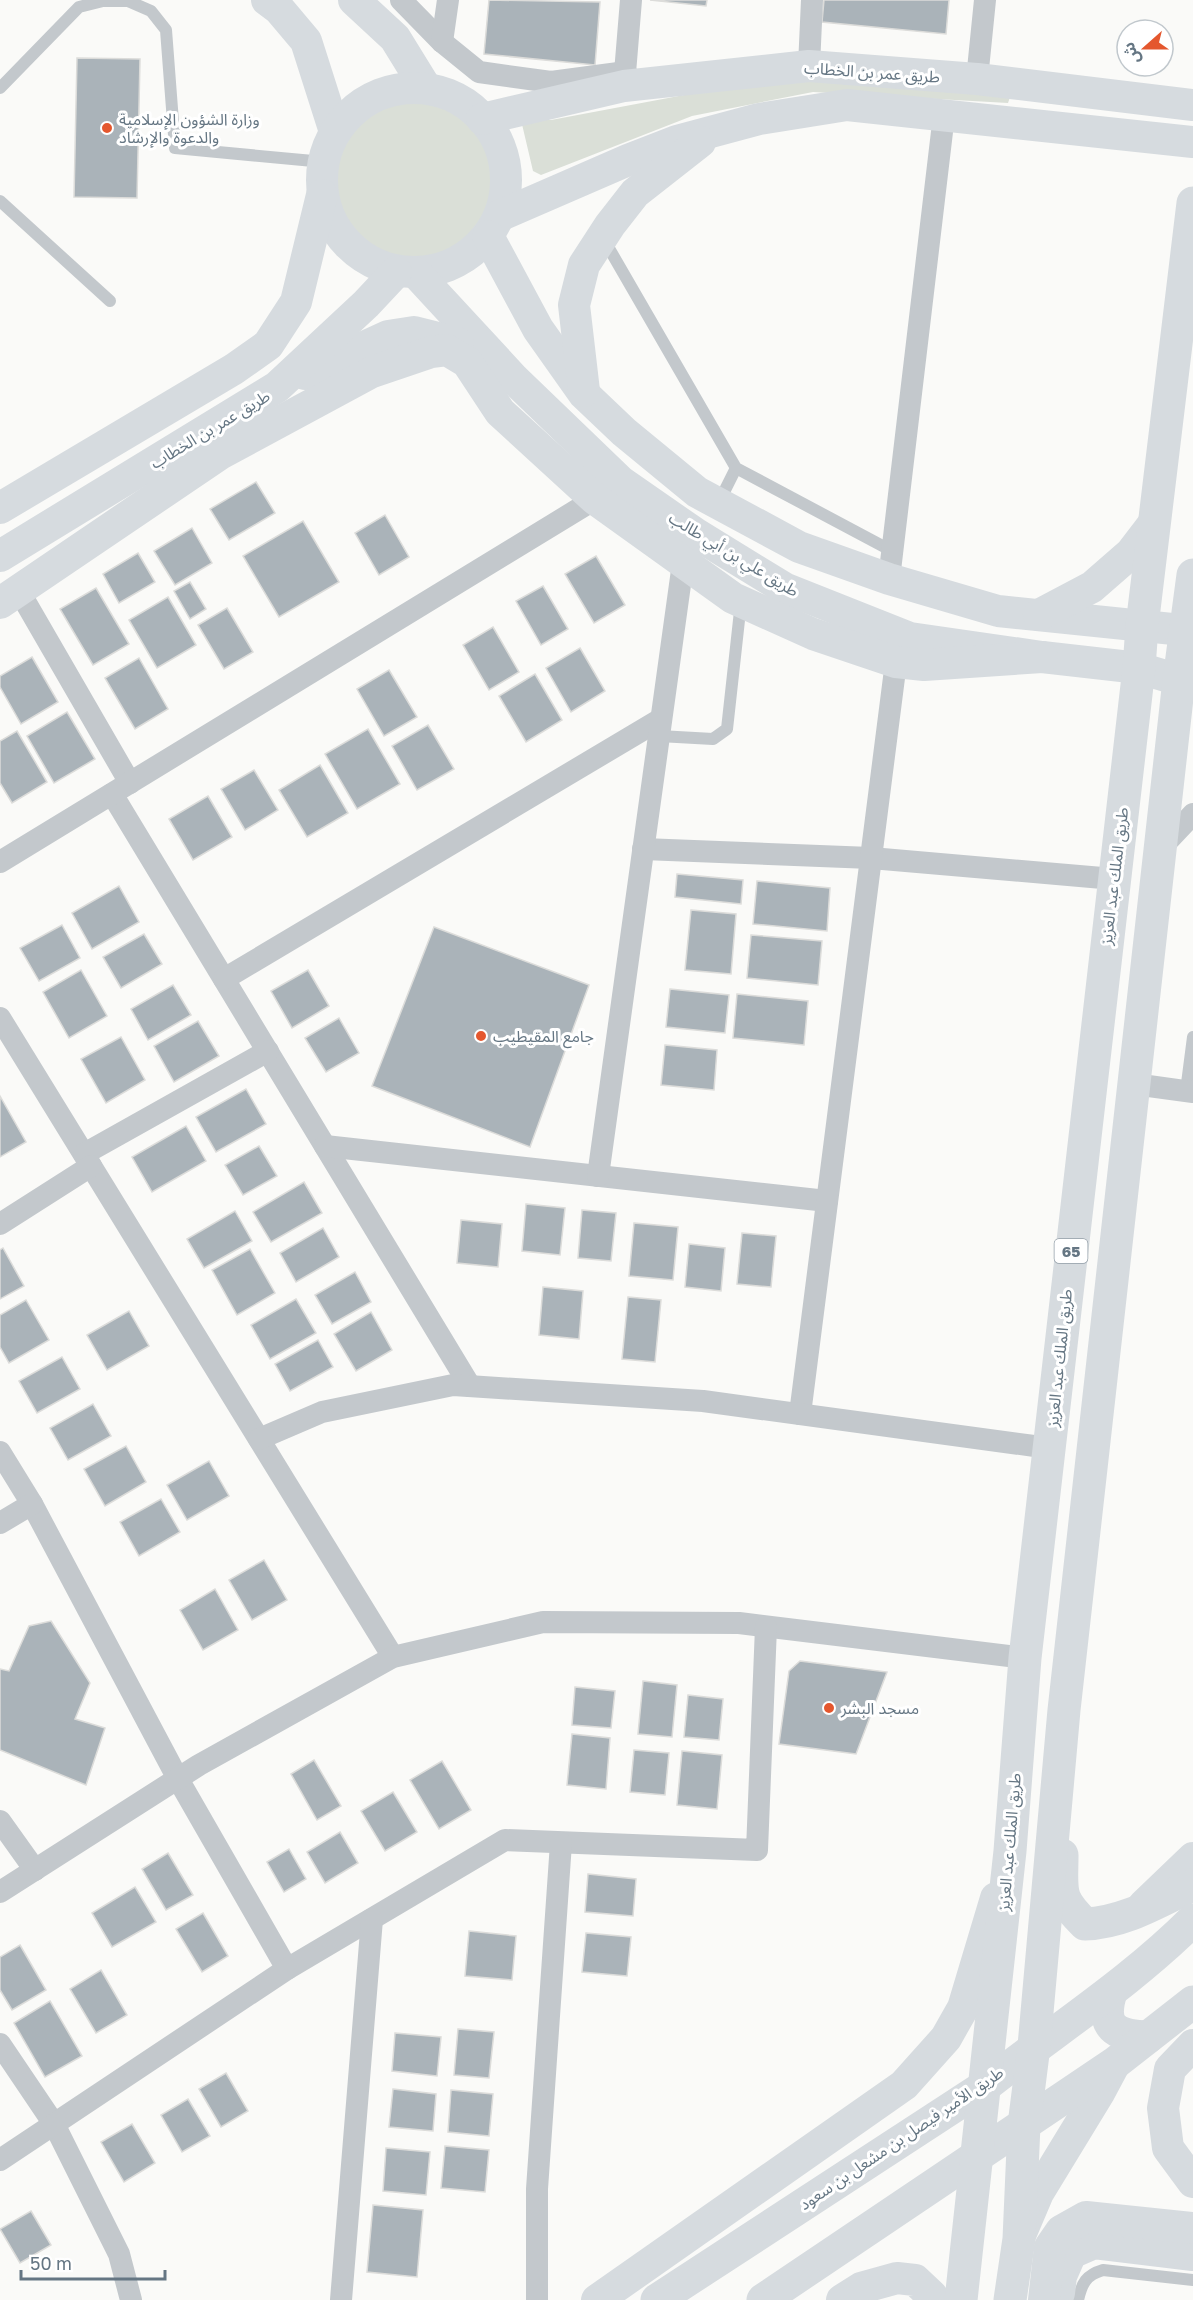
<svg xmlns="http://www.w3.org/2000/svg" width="1193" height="2300" viewBox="0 0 1193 2300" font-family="'Golos Text','Noto Sans Arabic',sans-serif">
<rect width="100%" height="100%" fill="#fafaf8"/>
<g fill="#dadfd7">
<path d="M774,78l236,19 -2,6 -195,-11 -121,24 -151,59 -8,-4 -12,-51h30z"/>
<path d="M413,100l34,5 28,20 14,29 3,35 -9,27 -21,27 -29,16 -29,1 -26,-8 -21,-13 -16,-21 -8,-28 2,-33 12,-27 29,-21z"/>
</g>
<g fill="#aab3b9" stroke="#dcdcda" stroke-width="1.5">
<path d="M489,0l111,2 -5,63 -111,-11z"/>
<path d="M650,0h57l-1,6z"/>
<path d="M824,0h125l-3,34 -124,-12z"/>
<path d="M77,58l63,1 -3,139 -63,-1z"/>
<path d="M256,482l19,31 -46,27 -19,-31z"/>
<path d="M385,515l24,42 -30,18 -24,-42z"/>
<path d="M303,521l36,61 -60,35 -36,-61z"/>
<path d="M192,528l20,35 -37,22 -21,-34z"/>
<path d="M138,553l17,29 -36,21 -16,-29z"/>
<path d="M596,556l29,49 -31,18 -29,-49z"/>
<path d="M190,582l16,27 -16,10 -16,-28z"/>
<path d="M543,586l25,43 -27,16 -25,-44z"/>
<path d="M96,588l33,56 -36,21 -33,-56z"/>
<path d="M168,597l28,48 -39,23 -28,-48z"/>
<path d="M227,608l26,44 -29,17 -26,-44z"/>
<path d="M493,627l26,45 -30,18 -26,-45z"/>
<path d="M580,648l25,43 -34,21 -25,-44z"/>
<path d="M32,657l26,45 -37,22 -21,-37v-11z"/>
<path d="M139,658l29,51 -33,20 -30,-51z"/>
<path d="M389,670l28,47 -33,19 -27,-47z"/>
<path d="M535,674l27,46 -36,22 -27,-46z"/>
<path d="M67,712l28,47 -41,24 -27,-47z"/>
<path d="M428,725l26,44 -37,21 -25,-44z"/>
<path d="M368,729l32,55 -43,25 -32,-55z"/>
<path d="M17,731l30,51 -35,21 -12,-20v-42z"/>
<path d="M320,765l28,48 -41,24 -28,-47z"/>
<path d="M254,770l24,40 -33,20 -24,-41z"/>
<path d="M208,796l24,41 -39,23 -24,-41z"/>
<path d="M677,874l66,6 -2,24 -66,-7z"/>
<path d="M757,881l73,7 -3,43 -74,-7z"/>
<path d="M119,886l20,36 -47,27 -20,-36z"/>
<path d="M691,910l45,4 -5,60 -46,-4z"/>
<path d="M62,925l18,33 -41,23 -19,-33z"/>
<path d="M434,927l155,58 -59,162 -158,-61z"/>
<path d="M144,934l18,30 -41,24 -18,-31z"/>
<path d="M751,935l71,6 -4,44 -71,-7z"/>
<path d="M81,970l26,46 -38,22 -26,-46z"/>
<path d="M308,970l21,36 -37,22 -21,-37z"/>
<path d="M173,985l18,30 -43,25 -17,-31z"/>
<path d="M670,989l59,6 -4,38 -59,-6z"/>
<path d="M737,994l71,7 -4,44 -71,-7z"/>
<path d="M339,1018l20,35 -33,19 -21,-34z"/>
<path d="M198,1021l21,35 -45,26 -20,-36z"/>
<path d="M121,1037l24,43 -39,23 -25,-44z"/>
<path d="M665,1045l52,5 -3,40 -53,-5z"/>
<path d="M246,1089l20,35 -50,28 -20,-35z"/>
<path d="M0,1096l26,46 -26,15z"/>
<path d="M186,1126l20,35 -54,31 -20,-35z"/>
<path d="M259,1146l18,30 -34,19 -18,-30z"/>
<path d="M304,1182l18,31 -51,29 -18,-30z"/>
<path d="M526,1204l39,4 -5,47 -38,-4z"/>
<path d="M582,1210l34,3 -5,48 -33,-3z"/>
<path d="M235,1211l17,30 -48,27 -17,-29z"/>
<path d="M461,1220l41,4 -4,43 -41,-4z"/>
<path d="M634,1223l44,4 -5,53 -44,-4z"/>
<path d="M323,1228l16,29 -43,25 -16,-29z"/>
<path d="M742,1233l34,3 -5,51 -34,-3z"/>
<path d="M689,1244l36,4 -4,43 -36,-4z"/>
<path d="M3,1248l21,38 -24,13v-49z"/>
<path d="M250,1249l25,44 -38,22 -25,-45z"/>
<path d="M355,1272l16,30 -39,22 -17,-29z"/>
<path d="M543,1287l40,4 -4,48 -40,-4z"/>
<path d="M628,1297l33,3 -6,62 -33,-3z"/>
<path d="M296,1299l20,34 -46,26 -19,-34z"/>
<path d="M26,1300l23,40 -40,23 -9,-16v-32z"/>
<path d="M129,1311l20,35 -42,24 -20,-35z"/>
<path d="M371,1312l21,38 -36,21 -22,-37z"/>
<path d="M318,1340l15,27 -43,24 -15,-27z"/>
<path d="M62,1357l18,32 -43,24 -18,-32z"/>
<path d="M93,1404l18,32 -43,24 -18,-32z"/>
<path d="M126,1446l20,36 -41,24 -21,-37z"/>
<path d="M209,1461l20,35 -42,24 -20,-35z"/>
<path d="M161,1499l19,33 -41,24 -19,-34z"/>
<path d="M264,1560l23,40 -35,20 -23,-40z"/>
<path d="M215,1589l23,41 -35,20 -23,-40z"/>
<path d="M51,1621l39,62 -15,36 30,9 -19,57 -86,-35v-81l9,2 20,-45z"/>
<path d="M800,1661l87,11 -31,82 -77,-10 10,-73z"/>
<path d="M643,1681l34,4 -5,52 -34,-3z"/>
<path d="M575,1687l40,4 -4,37 -39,-3z"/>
<path d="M688,1695l35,4 -4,41 -35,-3z"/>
<path d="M572,1734l38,4 -4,51 -39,-4z"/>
<path d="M634,1750l35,3 -4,42 -35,-3z"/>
<path d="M682,1751l40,4 -5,54 -40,-4z"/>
<path d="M314,1760l27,46 -24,14 -26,-46z"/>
<path d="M442,1761l29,49 -32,19 -29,-49z"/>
<path d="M393,1792l24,40 -32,19 -24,-40z"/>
<path d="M340,1832l18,31 -33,20 -18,-31z"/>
<path d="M289,1849l17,30 -22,13 -17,-30z"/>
<path d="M168,1853l25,42 -27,15 -24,-41z"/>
<path d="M588,1874l48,5 -3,37 -48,-4z"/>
<path d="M135,1887l21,35 -44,25 -20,-34z"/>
<path d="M203,1913l25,43 -26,16 -26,-43z"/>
<path d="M469,1931l47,5 -4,44 -47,-4z"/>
<path d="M586,1933l45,4 -4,39 -45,-4z"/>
<path d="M20,1945l26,45 -34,20 -12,-20v-33z"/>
<path d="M101,1970l26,45 -31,18 -26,-44z"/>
<path d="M50,2001l32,55 -37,21 -31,-54z"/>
<path d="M458,2029l36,3 -5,46 -35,-3z"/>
<path d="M395,2033l46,4 -4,39 -45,-5z"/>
<path d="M226,2073l22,38 -27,16 -22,-38z"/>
<path d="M393,2089l43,5 -3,37 -44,-4z"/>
<path d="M451,2090l42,4 -4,42 -41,-4z"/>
<path d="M188,2099l22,37 -28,16 -21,-37z"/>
<path d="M132,2124l23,39 -31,19 -23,-40z"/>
<path d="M445,2146l44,4 -4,42 -44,-4z"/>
<path d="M386,2148l44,4 -4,43 -43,-4z"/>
<path d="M373,2205l50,5 -6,67 -50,-5z"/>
<path d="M31,2211l20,34 -31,18 -20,-34z"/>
</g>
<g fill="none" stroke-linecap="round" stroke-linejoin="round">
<g stroke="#c3c8cc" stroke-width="12">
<path d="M0,88l79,-81 24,-6h25l23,10 15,19 9,118 149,14"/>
<path d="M0,201l110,100"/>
<path d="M603,238l133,230 156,83"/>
<path d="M719,502l17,-34"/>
<path d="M659,736l54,3 14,-10 14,-127"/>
<path d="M1186,1091l7,-54"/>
<path d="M1078,2300c4,-17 8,-25 25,-30l90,10"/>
</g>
<g stroke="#c3c8cc" stroke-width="22">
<path d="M401,0l41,42 37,30 72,10 75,-10"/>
<path d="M442,42l6,-42"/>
<path d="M809,66l3,-66"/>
<path d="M977,79l8,-79"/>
<path d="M624,85l7,-85"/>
<path d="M889,579l55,-464"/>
<path d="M19,591l111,192"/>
<path d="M112,794l358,592"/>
<path d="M643,849l228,9 243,21"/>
<path d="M1160,849l33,-35"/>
<path d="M0,862l595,-363"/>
<path d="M224,979l437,-260"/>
<path d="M0,1018l393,639"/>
<path d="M1134,1084l59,8"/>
<path d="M325,1146l502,55"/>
<path d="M84,1154l184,-103"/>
<path d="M598,1176l85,-613"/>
<path d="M0,1224l91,-58"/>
<path d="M800,1414l96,-752"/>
<path d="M259,1439l63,-27 131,-27 250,16 346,47"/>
<path d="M0,1452l32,52 146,275 109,190"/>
<path d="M0,1523l32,-19"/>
<path d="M0,1821l35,49"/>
<path d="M0,1892l199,-127 194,-108 150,-35 196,1 286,35"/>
<path d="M0,2044l54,80 65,130 12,46"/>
<path d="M0,2160l287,-191 218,-129 252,10 9,-223"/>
<path d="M341,2300l31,-381"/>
<path d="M537,2300v-111l24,-346"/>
</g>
<g stroke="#d6dbdf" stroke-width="32">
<path d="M267,0l12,9 27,32 29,91"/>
<path d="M354,0l41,38 29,47"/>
<circle cx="414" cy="180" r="92"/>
<path d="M482,119l142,-33 185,-20 168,13 216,26"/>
<path d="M499,216l129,-56 49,-19 82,-22 88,-14 346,37"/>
<path d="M488,236l50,93 46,65 40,38 73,60 102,55 90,32 109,32 195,20"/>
<path d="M416,273l98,106 107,103 75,52 88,54 126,50 132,19 97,11 40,12 14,1"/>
<path d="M305,374l83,-38 26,-4 44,11"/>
<path d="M584,391l-10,-86 10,-40 26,-40 25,-32 65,-51"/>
<path d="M0,508l234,-139 34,-24 28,-43 26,-107"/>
<path d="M0,556l277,-169 89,-83 30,-32"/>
<path d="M0,603l220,-149 152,-82 59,-20 16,-2 20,12 33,50 95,87 138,99 80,36 83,28 28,3 118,-8"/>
<path d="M1039,615l53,-28 39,-34 23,-30"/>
<path d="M1144,1905l49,-47"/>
<path d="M1193,2045l-23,24 -7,39 5,40 25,34"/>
<path d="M1021,2233l17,-40 61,-100 16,-30"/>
<path d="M1059,2293l2,-17 10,-23 23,-10 99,12"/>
<path d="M597,2300l307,-215 42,-47 17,-30 33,-110"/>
<path d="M842,2300l19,-12 36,-10 18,2 17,16 2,4"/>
<path d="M1044,2300l6,-53 11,-16 25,-14 107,11"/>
</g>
<g stroke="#d6dbdf" stroke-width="33">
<path d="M1062,1855c0,37 -5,42 23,69 39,-1 74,-23 108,-39"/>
<path d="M1111,1992c-11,35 4,44 37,45"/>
<path d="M657,2300l328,-214c69,-55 145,-103 208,-166"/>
<path d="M763,2300l352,-237 78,-61"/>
</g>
<g stroke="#d6dbdf" stroke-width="33">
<path d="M961,2300l49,-449 15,-193 114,-990 3,-42 51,-423"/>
<path d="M1010,2300l9,-61 5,-114 10,-79 30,-336 115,-1030 14,-105"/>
</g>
</g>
<g fill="#e4572e" stroke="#fff" stroke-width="2">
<circle cx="107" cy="128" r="6"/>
<circle cx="481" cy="1036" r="6"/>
<circle cx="829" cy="1708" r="6"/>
</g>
<g text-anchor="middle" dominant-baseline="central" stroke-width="6" stroke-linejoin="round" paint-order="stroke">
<rect fill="#fff" stroke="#939fa8" stroke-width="1.5" x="1054.5" y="1239" width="33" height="24" rx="4.5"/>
<g font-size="15" font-weight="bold" fill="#657683">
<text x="1071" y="1251">65</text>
</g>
<g font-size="16" fill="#657683" stroke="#fff">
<text transform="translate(872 72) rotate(4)">طريق عمر بن الخطاب</text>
<text transform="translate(210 429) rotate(-31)">طريق عمر بن الخطاب</text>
<text transform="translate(734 554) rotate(31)">طريق علي بن أبي طالب</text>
<text transform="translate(1114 876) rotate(-83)">طريق الملك عبد العزيز</text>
<text transform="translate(1059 1358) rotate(-84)">طريق الملك عبد العزيز</text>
<text transform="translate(1009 1842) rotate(-85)">طريق الملك عبد العزيز</text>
<text transform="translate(901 2138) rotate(-34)">طريق الأمير فيصل بن مشعل بن سعود</text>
</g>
<g font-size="16" fill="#657683" stroke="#fff" text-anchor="start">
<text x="119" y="119">وزارة الشؤون الإسلامية<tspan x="119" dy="18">والدعوة والإرشاد</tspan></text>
<text x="493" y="1036">جامع المقيطيب</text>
<text x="841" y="1708">مسجد البشر</text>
</g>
</g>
<g transform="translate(1145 48) rotate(249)"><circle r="28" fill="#ffffff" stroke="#c1c8cd" stroke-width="1.5"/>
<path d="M0-4.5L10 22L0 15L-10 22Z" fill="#e4572e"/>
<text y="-9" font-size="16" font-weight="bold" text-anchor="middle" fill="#657683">ش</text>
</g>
<path d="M21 2270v9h144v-9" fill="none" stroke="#657683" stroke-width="3"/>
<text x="30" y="2270" font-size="18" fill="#657683" stroke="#ffffff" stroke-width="4.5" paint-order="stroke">50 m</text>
</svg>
